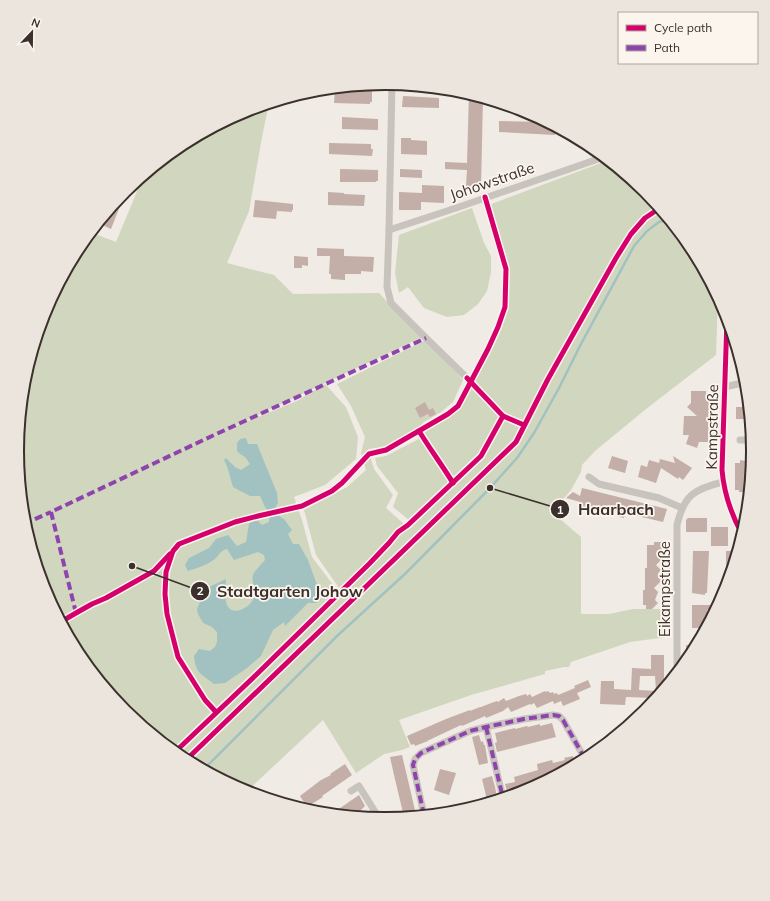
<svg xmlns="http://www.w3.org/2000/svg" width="770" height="901" viewBox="0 0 770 901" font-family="Mulish,sans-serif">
<rect width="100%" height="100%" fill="#f0ebe5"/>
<g fill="#d1d6bf">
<path d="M269,103l-7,34 -13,74 -22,52 47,12 19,19 86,-1 10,11 33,33 -198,94 73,-30 28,-17 21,23 12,30 -2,22 -31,26 -31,12 8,23 10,37 25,33 2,-2 -23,-33 -12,-45 43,-23 19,-17 -5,-17 4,-16 -14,-31 -14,-22 89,-44 37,40 -10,22 -12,10 -17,10 -6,7 -33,18 -17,2 6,20 19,26 -7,13 18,16 5,-4 -16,-13 5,-14 -21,-27 -2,-8 11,-2 31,-16 14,-13 27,-21 30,-57 10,-22 7,-20 1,-38 -18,-63 6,-3 115,-43 36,30 46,56 27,50 -2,59 -70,54 -51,42 -13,14 -1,7 -10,18 -19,22 29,25v77h28l24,-5h34v28l-37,5 -59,20 -2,5h-5l-19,4v3l-74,21 -72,25 11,27 -8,3 -18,4 -28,19 -33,-53 -76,71 -67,-35 -55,-45 -46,-56 -34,-64 -21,-69 -7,-72 7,-72 21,-69 34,-63 11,-14 26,10 27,-65 -1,-1 39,-32 63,-34z"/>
<path d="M472,208l12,35 7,13v16l-4,19 -9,13 -14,11 -17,2 -23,-9 -16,-21 -9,6 -4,-20 4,-38z"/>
</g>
<path fill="#a1c2c1" d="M246,438l2,6h9l20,49 1,10 -3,5 1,6 8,5 8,11 -4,4 5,10h6l9,16 12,33 1,7 -5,3h-8l-23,23 -1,-4 -11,8 -12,26 -14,12 -22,15 -11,1c-13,-11 -18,-9 -20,-28l5,-7 11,2 5,-4 2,-5v-10l-5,-5 -9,-4 -5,-9 -1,-5 6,-15 6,-7 17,-8c0,8 -2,19 1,26 5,10 16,5 22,0 3,-3 5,-8 7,-11 -6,-21 -5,-18 9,-34l-1,-5 -6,-3 -24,8 -7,-11c-6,1 -8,6 -12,10 -8,6 -18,9 -27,12l-3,-6 4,-7 20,-10 7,-9 12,-4 9,11 9,-4 3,-18 4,-3h5l4,4 7,-3v-10l-4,-5 -5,-11h-10l-17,-9 -6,-21 -3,-6 2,-2 9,9 6,3 9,-6 -5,-7 -5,-3 -3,-3v-8l3,-4z"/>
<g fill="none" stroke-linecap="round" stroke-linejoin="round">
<path stroke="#a1c2c1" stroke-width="2.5" d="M204,769l133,-133 69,-63 84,-85 27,-30 17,-25 25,-45 22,-44 53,-98 13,-15 12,-9 10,-3"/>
</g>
<g fill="#c3afa7" fill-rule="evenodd">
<path d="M335,90l37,1v11h-2v2l-36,-1z"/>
<path d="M469,93l14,5 -2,89 -15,-1 1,-16 -22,-1v-7l22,1z"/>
<path d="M403,96l36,2v10l-37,-1z"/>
<path d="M342,117l36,2v11l-36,-1z"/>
<path d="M499,121l48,1 8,4v9l-56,-3z"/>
<path d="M401,138h10v2l16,1v14l-26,-1z"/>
<path d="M329,143l42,1v5h2l-1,7 -43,-2z"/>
<path d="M340,169l38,1v11h-2v1h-36z"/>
<path d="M400,169l22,1v8l-22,-1z"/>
<path d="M422,185l22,1v17l-23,-1v8h-22v-18l23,1z"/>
<path d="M125,190l1,1 -15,38 -13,-6z"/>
<path d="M328,192l16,1v1l21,1 -1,11 -36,-1z"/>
<path d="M255,200l38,4v6h-1v2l-15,-1 -1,8 -23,-2z"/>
<path d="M317,248l27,1v7l30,1 -1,15 -12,-1v3h-16v6l-14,-1v-5h-2l1,-18h-13z"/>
<path d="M294,256l14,1v9l-6,-1v3h-8z"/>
<path d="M691,391h15v5h3l-1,46h-9l-2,6 -11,-4 3,-9h-6l1,-19h13l-10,-9 4,-4z"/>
<path d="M425,402l4,8 4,-2 3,6 -6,3 -2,-3 -8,4 -5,-10z"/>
<path d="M736,407h13l1,12h-14z"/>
<path d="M612,456l16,5 -3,12 -17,-5z"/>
<path d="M673,456l19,12 -9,12 -4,-3 -1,2 -17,-11 -5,15 -18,-6 3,-12 6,2 2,-7 10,3 1,-4 15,4z"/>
<path d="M740,460l6,1 1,12h2v7h-3v12h-7v-2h-4v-27h5z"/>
<path d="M582,488l85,21 -4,13 -38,-9 -1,5 -8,-2 1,-5 -15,-4 -1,6 -8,-2 -14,-4 1,-5 -14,-4 7,-6 7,4z"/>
<path d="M688,518h19v14h-21v-12z"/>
<rect x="711" y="527" width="17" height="19"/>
<path d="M654,542h7v3l2,3 -2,2v6l2,2 -7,7 5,5 -3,3 1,5 2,3 -7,7 4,4 -3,8 3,3 -6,6h-6v-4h-3v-15h2v-22h2v-23h7z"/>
<path d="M693,551h16l-2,42h-2v2l-13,-2z"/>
<path d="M726,551h7v3h3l-8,28h-2z"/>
<path d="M692,605h26l-1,2 -10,3v12l1,1 -2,5h-14z"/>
<path d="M686,645h10l-5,10 -5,5z"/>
<path d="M651,655h13v33l-9,10 -29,-1 -1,8 -25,-1 1,-23h13v8l17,1 1,-22 19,1zM640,676h15l1,15 -17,-1z"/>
<path d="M588,680l3,7 -14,6 3,6 -17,7 -2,-5 -7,3 -1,-3 -16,7 -3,-5 -3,2 -1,-1 -19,8 -3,-5 -5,4 -17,7 -1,-2 -23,10 -1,-1 -34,16h1l-13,5 -1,-2 -3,1 -4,-9 39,-17 24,-9v1l10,-4h1l13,-5 3,-1 1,1 6,-4 2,3 13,-5 7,-2 1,2 3,-2 2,3 13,-6v1l3,-1 2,2 3,-1 1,2 3,-1 1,2 17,-7 -1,-2z"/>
<path d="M552,723l4,14 -59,15 -2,-9 2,-1 -2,-9 20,-5v1l12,-3 1,1 12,-3v2z"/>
<path d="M479,735l2,7 2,-1 1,4h1l3,18 -9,2 -7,-28z"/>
<path d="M402,755l9,38 5,22 -12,2 -10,-42 -4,-18z"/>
<path d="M573,756l2,8 -49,27 -16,4 -2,-4h-1l-2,-7 10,-2 -1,-5 24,-7 -1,-6 15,-4 1,3 12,-3 -1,-2z"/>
<path d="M345,764l7,11 -30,21 1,1 -16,10 -7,-11 21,-16 10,-5 -1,-1z"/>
<path d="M440,769l16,4 -7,22 -15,-5z"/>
<path d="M492,776l3,11 2,11 -10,2 -5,-21z"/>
<path d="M359,795l6,11 -10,10 -22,-3z"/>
</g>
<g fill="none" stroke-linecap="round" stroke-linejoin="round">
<g stroke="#c9c3be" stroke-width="7">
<path d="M392,83l-3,147 67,-22 148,-51"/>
<path d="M389,230l-2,57 4,16 35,35 41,40"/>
<path d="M727,318l-5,152c2,23 9,44 20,64"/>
<path d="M725,387l21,-5"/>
<path d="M740,440h12"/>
<path d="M589,477l10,7 60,14 23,10"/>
<path d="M677,672v-147c7,-30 17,-36 46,-43"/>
<path d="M486,727l17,71"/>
<path d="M351,791l8,-5 20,32"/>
<path d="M424,815l-11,-50 2,-6 6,-6 49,-22 16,-4 38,-8 29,-4 6,1 4,4 22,39"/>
</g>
<g stroke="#8e44ad" stroke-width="4" stroke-dasharray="8 4" stroke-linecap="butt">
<path d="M24,524l27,-12"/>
<path d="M76,613l-25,-101 161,-76 214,-98"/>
<path d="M486,727l17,71"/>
<path d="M424,815l-11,-50 2,-6 6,-6 49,-22 16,-4 38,-8 29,-4 6,1 4,4 22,39"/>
</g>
<g stroke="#fbf5ee" stroke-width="8">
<g id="cycleway">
<path d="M727,318l-5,152c2,23 9,44 20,64"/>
<path d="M467,378l36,38 21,9"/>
<path d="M419,431c11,18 23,34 34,52"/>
<path d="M61,621l3,-1 12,-7 16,-9 14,-6 48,-27 16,-17"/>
<path d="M216,712l-11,-12 -27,-43 -11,-43 -2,-20 1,-22 7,-21 6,-7 56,-22 23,-6 44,-10 30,-15 10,-8 27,-29 17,-4 62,-36 10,-8 30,-57 10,-22 7,-20 1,-38 -21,-72"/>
<path d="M175,752l82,-78 112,-110 20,-21 9,-11 10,-7 73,-69 22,-40"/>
<path d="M186,760l330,-318 32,-63 68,-121 15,-24 14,-16 15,-10"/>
</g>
</g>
<use href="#cycleway" stroke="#d6006c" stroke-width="5"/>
</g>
<g text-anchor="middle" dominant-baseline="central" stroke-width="3.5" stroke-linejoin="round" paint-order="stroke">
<g font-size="15" fill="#3b302b" stroke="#fbf5ee">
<text transform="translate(492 181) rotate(-19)">Johowstraße</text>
<text transform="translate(712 427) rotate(-89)">Kampstraße</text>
<text transform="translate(664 589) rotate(-90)">Eikampstraße</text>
</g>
</g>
<path d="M0 0H770V901H0ZM24 451a361 361 0 1 1 722 0a361 361 0 1 1-722 0Z" fill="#ece5de" fill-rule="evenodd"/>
<path fill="none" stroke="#3b302b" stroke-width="2" d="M24 451a361 361 0 1 1 722 0a361 361 0 1 1-722 0Z"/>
<path fill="none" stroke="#3b302b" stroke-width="1.5" d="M490 488L560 509M132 566L200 591"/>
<g fill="#3b302b" stroke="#fbf5ee" stroke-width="1.5">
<circle cx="490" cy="488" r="4"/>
<circle cx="132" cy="566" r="4"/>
<circle cx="560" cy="509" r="10"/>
<circle cx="200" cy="591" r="10"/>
</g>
<g font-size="12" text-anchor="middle" font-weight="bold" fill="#fff">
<text x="560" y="514">1</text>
<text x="200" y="595">2</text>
</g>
<g font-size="16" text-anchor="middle" font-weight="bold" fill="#3b302b" stroke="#fbf5ee" stroke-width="3.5" stroke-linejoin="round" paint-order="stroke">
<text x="616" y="515">Haarbach</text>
<text x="290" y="597">Stadtgarten Johow</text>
</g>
<rect x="618" y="12" width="140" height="52" fill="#fbf5ee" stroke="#aea6a0"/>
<rect x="626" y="25" width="20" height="6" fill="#d6006c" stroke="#aea6a0"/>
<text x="654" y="32" font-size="12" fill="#3b302b">Cycle path</text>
<rect x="626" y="45" width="20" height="6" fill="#8e44ad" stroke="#aea6a0"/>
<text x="654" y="52" font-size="12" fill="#3b302b">Path</text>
<g transform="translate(32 32) rotate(22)" stroke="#fbf5ee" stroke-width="3" paint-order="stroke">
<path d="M0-3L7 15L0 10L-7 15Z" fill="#3b302b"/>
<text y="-6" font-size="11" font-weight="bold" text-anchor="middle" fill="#3b302b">N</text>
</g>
</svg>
